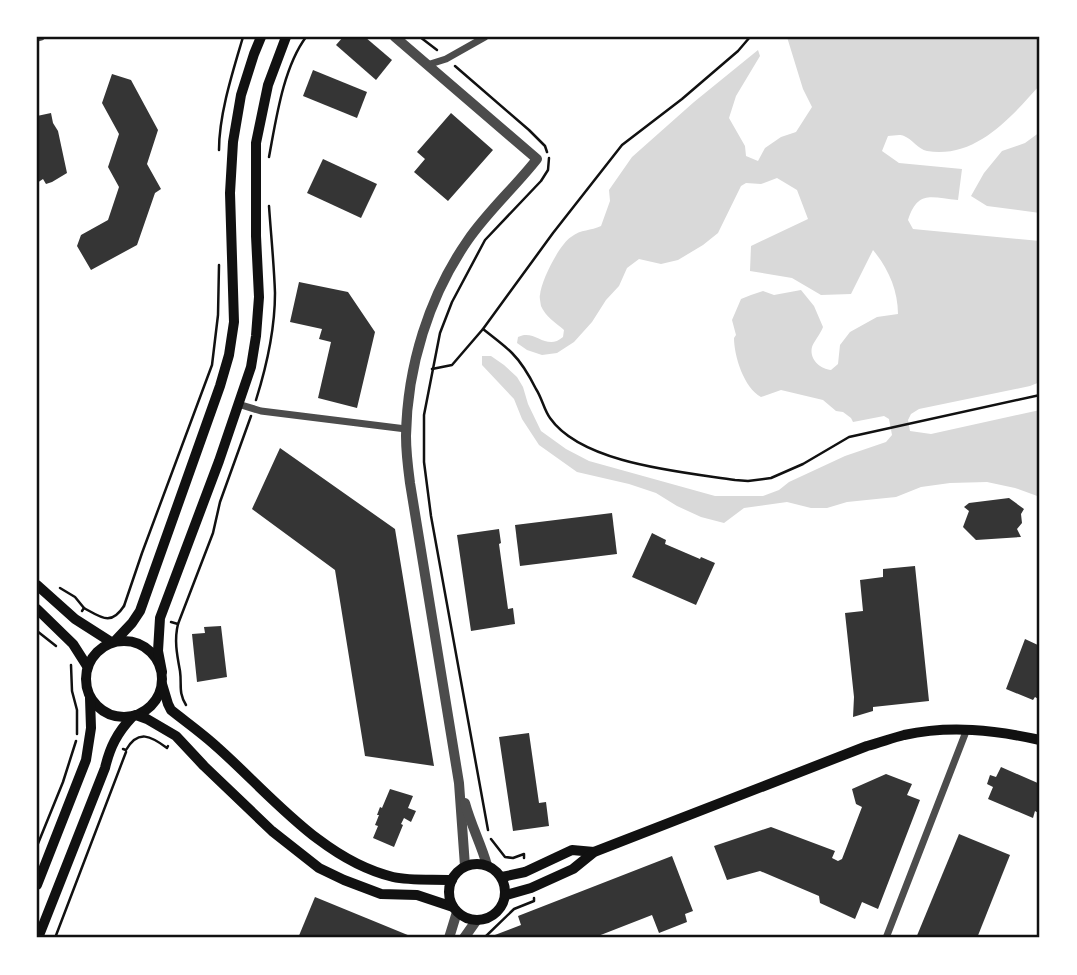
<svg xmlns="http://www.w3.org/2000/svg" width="1077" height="975" viewBox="0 0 1077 975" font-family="'DejaVu Sans',sans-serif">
<rect width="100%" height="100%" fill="#fff"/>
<g fill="#d9d9d9">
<path d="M787,37h253v48c-29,32 -64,74 -113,66 -9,-2 -15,-12 -23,-15 -4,-2 -11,0 -16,0l-6,15 17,12 63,6 -4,31c-26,-2 -40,-11 -50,20l5,9 127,12v141l-10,4 -111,23 -8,5 -3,6 2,11 21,3 109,-24v87l-25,-9 -28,-6 -37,1 -29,4 -25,10 -49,5 -20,6h-16l-24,-6 -43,6 -20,15 -23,-6 -24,-11 -21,-13 -27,-9 -52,-12 -38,-27 -17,-26 -8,-20 -32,-34v-9h9l13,9 13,12 6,10 5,17 13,27 25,18 23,12 126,35h48l16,-6 10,-8 56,-26 41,-14 6,-7 -3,-16 -5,-3 -31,6 -2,-4 -8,-6 -7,-1 -13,-11 -42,-10 -20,7c-17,-9 -27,-41 -27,-59l2,-3 -4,-15 9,-21 10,-4 12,-4 11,4 27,-5 13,16 9,21c-2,6 -10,16 -11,20 -3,12 8,22 19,23l7,-6 2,-19 10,-13 27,-15 21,-3c0,-24 -10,-46 -25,-64l-22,44 -30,1 -29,-17 -42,-7 1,-25 57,-27 -11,-29 -20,-12 -16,6 -15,-1 -5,3 -23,47 -15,12 -25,15 -17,4 -22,-5 -12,9 -8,18 -13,14 -14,22 -18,20 -17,11 -15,2 -15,-5 -10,-7 1,-6c17,-9 28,15 45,0l1,-7c-8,-7 -19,-14 -23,-24 0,-1 -2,-10 -1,-11 1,-14 19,-50 31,-58 10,-8 20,-6 30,-11l9,-25 -1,-11 23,-33 62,-55 64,-52 2,6 -24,40 -7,22 16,28 1,10 12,5 7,-13 16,-11 15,-5 16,-25 -9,-18z"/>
<path d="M1040,132v81l-53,-7 -16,-10 13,-23 18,-22 23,-8z"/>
</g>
<g fill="#353535">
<path d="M343,37h22l27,23 -16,20 -40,-35z"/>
<path d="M313,70l54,22 -10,26 -54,-22z"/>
<path d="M112,74l19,6 27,50 -11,34 14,25 -6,4 -18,52 -46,25 -14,-24 4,-11 27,-15 11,-33 -11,-20 11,-33 -17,-31z"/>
<path d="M51,113l2,10 5,8 9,42 -15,9 -6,2 -3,-5 -6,4v-67z"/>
<path d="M451,113l42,37 -45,51 -34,-29 11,-13 -8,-7z"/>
<path d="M323,159l54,25 -16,34 -54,-25z"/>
<path d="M299,282l49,10 27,40 -18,76 -39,-10 13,-56 -12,-3 3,-10 -32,-7z"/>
<path d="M280,448l115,81 39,237 -69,-10 -30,-186 -83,-61z"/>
<path d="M1009,498l15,11 -3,5 1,9 -5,6 4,8 -45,3 -13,-13 6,-16 -5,-4 5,-4z"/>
<path d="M612,513l5,41 -97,12 -5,-41z"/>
<path d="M499,529l2,14 -2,1 9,65 5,-1 2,16 -44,7 -14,-96z"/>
<path d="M652,533l14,7 -1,4 35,15 1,-2 14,6 -19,42 -64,-28z"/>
<path d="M915,566l14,135 -56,6v4l-20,6 1,-20 -9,-84 18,-2 -3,-31 23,-3v-8z"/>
<path d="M221,626l6,51 -30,5 -5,-48 13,-1 -1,-6z"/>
<path d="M1025,639l15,7v54l-5,-3 -2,3 -27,-11z"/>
<path d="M529,733l10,70 7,-1 3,24 -36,5 -14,-94z"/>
<path d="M1001,767l39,17v30l-5,-3 -2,7 -45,-19 5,-12 -6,-3 3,-9 6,2z"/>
<path d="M886,774l26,10 -5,11 13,5 -42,109 -16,-7 -7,17 -35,-16 -1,-7 -59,-25 -33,9 -13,-34 57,-19 64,24 -3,7 6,3 4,-2 20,-52 -6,-3 -4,-15z"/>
<path d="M390,789l23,7 -5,12 8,3 -5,11 -7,-4 -3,6 2,1 -9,22 -21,-9 5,-12 -3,-1 4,-10h-2l3,-8 2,1z"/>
<path d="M959,834l51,21 -33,83h-61z"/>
<path d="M672,856l21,55 -8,3 2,8 -28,11 -7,-18 -59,23h-106l34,-13 -3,-9z"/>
<path d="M315,897l100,41h-117z"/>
</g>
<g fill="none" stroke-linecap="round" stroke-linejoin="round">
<g stroke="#111" stroke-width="2.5">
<path d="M420,37l17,13"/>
<path d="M455,66l74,64 16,16 2,6"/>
<path d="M219,150c0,-36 14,-79 24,-113"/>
<path d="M269,157c7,-37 14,-89 37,-120"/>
<path d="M483,329c10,8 21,16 29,24 10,10 18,24 24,36 6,9 8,21 14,29 32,46 133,54 185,62l13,1 23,-3 32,-14 46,-27 191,-42"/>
<path d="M432,369l20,-4 31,-36 70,-96 69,-88 60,-46 56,-48 12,-14"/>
<path d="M256,400c11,-35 19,-71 19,-107 -1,-29 -4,-58 -6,-87"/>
<path d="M60,588l15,9 9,11"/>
<path d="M124,606l18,-53 70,-188 6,-50 1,-50"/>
<path d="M82,611l2,-3c18,10 27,18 40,-2"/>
<path d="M171,622l7,2c-4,16 -1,31 2,47 2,14 -2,21 6,34"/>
<path d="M178,624l35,-91 7,-31 31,-86"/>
<path d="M37,631l19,15"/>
<path d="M71,665l1,26 5,19v24"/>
<path d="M123,749l3,1c12,-21 25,-14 41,-2l1,-2"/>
<path d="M488,830l-57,-314 -7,-54v-47l16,-82 12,-31 33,-62 56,-59 7,-11 1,-12"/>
<path d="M491,839l14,18 8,1 11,-4v4"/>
<path d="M37,846l26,-64 13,-41"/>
<path d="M55,938l71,-186"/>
<path d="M484,938l30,-29 20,-8v-3"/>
</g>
<g stroke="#4c4c4c" stroke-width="7">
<path d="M37,38l4,-1"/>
<path d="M427,65l19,-6 39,-22"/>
<path d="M238,404l23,7 145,18"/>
<path d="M886,938l81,-209"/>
</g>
<g stroke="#4c4c4c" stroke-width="10">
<path d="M395,37l142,122c-22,28 -49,52 -69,81 -39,56 -61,127 -62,196 0,15 2,32 4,47l49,300 6,83"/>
<path d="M465,803c6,22 16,41 22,62"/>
<path d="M449,938l8,-26"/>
<path d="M464,938l12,-17"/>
</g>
<g stroke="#111" stroke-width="10">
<path d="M37,585l38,34 36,23"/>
<path d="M37,609l36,35 14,22"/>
<circle cx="124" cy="679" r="38"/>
<path d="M115,641l17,-18 8,-12 80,-225 9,-31 5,-33 -4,-129 3,-51 8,-47 13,-41 7,-17"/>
<path d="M162,672l-4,-21 2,-33 59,-157 32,-94 5,-31 3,-39 -3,-61v-93l12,-58 18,-48"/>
<path d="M162,684l6,20 3,6c15,12 32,24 46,37 52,46 105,113 176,130 18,4 40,2 59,3"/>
<path d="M136,715l11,4 29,17 28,30 68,65 47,37 25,12 37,14 36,1 36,12"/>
<circle cx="477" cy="892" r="28"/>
<path d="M502,877l23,-5 47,-22 22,2"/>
<path d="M37,885l49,-125 5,-32 -1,-30"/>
<path d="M506,895l25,-7 42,-19 21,-17 273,-106c12,-3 25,-8 37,-11 46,-10 91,-5 136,5"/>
<path d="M38,938l67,-170c5,-21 12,-35 27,-51"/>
</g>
</g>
<rect width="1077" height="975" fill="none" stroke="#ffffff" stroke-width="77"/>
<rect x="38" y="38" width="1000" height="898" fill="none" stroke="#111" stroke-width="2.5"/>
</svg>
